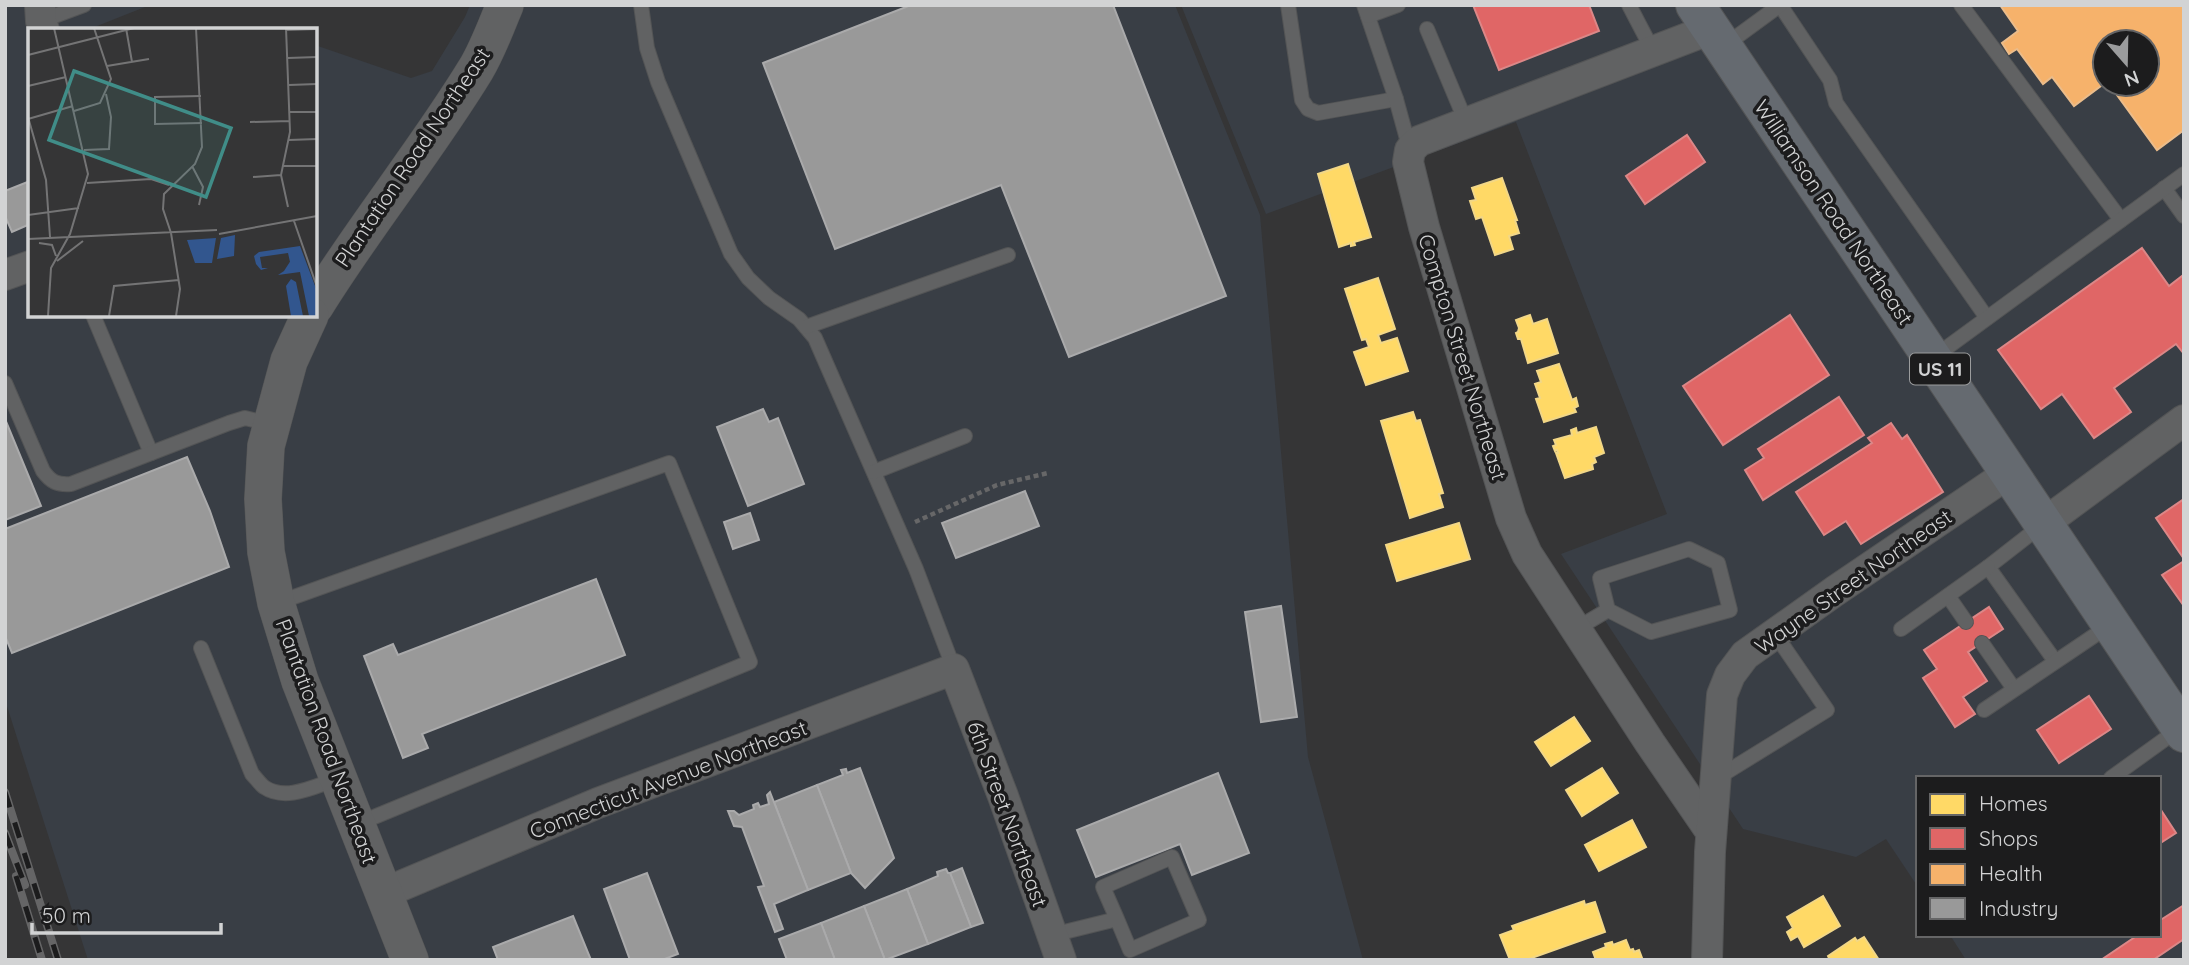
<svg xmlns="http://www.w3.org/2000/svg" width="2189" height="965" viewBox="0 0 2189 965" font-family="Quicksand,sans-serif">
<rect width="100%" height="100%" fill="#353536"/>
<g fill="#393e45" fill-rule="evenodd">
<path d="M5,5h145l-63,25h-57v285h285v-270l96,33 21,-7 33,-54 5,-12h705l85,210 48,542 55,203h-1275l-83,-260z"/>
<path d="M1181,5h1003v955h-218l-16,-25h209v-157h-241v109l-32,-48 -30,18 -113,-28 -182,-275 106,-40 -151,-392 -250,92zM2105,42h42v42h-42z"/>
</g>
<g fill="#ffd966" stroke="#f2d787" stroke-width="2">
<path d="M1348,164l23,73 -17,5 1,3 -4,1v-3l-12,4 -21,-73z"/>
<path d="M1502,178l15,42h-2l4,13 -10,3 4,13 -18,6 -13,-38 -6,2 -6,-18 6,-1 -4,-12z"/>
<path d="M1378,278l17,51 -17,6 3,8 16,-5 11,33 -42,14 -12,-33 15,-5 -3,-8 -4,1 -17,-51z"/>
<path d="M1530,315l3,9 14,-5 11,34 -30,10 -7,-24h-3l-2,-6 2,-1 1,-4 -3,-8z"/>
<path d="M1559,364l13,36 4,-2 2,8 -4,2 2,4 -32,10 -8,-23 4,-1 -5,-14 6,-2 -4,-11z"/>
<path d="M1413,412l3,9 4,-1 23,73 -4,1 4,13 -33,11 -29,-97z"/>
<path d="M1596,427l8,26 -10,4 2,5 -4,2 1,5 -28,9 -9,-25h2l-1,-3 -2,1 -2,-5 3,-1 -2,-5 18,-5 -1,-5 5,-2 1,5z"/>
<path d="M1459,523l11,36 -73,22 -11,-36z"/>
<path d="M1574,717l16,24 -39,25 -16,-24z"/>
<path d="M1602,768l16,25 -36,23 -16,-26z"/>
<path d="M1632,820l14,27 -47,24 -14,-26z"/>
<path d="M1823,896l17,30 -36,21 -6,-11 -7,4 -4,-8 6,-4 -6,-11z"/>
<path d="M1584,901l1,4 10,-3 10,30 -79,28h-16l-10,-25 14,-5 -2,-4z"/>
<path d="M1864,937l15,23h-49l-2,-4 27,-18 2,3z"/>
<path d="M1626,940l4,10 3,-1 1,3 5,-2 3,8 -5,2h-41l-3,-8 13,-5 -1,-3 7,-2 1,3z"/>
</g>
<g fill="#e06666" stroke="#dc8787" stroke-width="2">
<path d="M1473,5h116l10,26 -100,39z"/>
<path d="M1687,135l18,27 -60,42 -19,-28z"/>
<path d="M2142,248l27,38 13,-10 2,3v75l-8,-10 -62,44 17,24 -37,26 -32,-44 -21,15 -43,-59z"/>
<path d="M1790,315l39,60 -106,70 -40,-59z"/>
<path d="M1839,397l25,38 -101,65 -18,-30 19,-12 -6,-9z"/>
<path d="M1891,423l11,16 5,-4 36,57 -82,52 -15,-23 -22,14 -28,-43 76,-49 -4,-5z"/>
<path d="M2184,499v60l-28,-41z"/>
<path d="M2184,561v45l-22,-31z"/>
<path d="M1989,607l14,22 -35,23 19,29 -24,16 12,17 -20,13 -32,-49 14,-9 -13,-19z"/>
<path d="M2089,696l22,33 -52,34 -22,-33z"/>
<path d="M2159,807l17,26 -17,11z"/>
<path d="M2184,905v34l-31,21h-52l37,-25h21v-14z"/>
</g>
<path fill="#f6b26b" stroke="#ebbc8a" stroke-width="2" d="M2000,5h184v125l-27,20 -48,-66h38v-42h-42v41l-31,23 -22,-29 -9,7 -26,-35 -8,5 -7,-11 16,-12z"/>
<g fill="#999" stroke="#aaaaab" stroke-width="2">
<path d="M911,5h202l113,291 -157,61 -68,-172 -166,64 -72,-186z"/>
<path d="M30,181v43l-18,8 -7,-16v-25z"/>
<path d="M763,409l6,13 9,-4 26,66 -56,22 -31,-79z"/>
<path d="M5,419l36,87 -36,14z"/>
<path d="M187,457l23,54 19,56 -217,86 -7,-17v-107z"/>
<path d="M1025,491l14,35 -83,32 -14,-35z"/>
<path d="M750,513l9,27 -26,9 -9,-27z"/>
<path d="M596,579l29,76 -203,79 6,14 -25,10 -39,-102 29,-12 5,11z"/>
<path d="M1281,606l16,111 -36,5 -16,-110z"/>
<path d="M860,768l34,90 -29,30 -14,-15 -34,-88 26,-10 -2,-5 5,-1 1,4z"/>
<path d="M1218,773l31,80 -57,22 -12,-31 -84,33 -19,-47z"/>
<path d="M817,785l34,88 -43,17 -34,-88z"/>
<path d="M770,792l38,98 -34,14 9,25 -8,3 -17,-45 6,-1 -22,-59 -8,-1 -6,-15h6l5,4 15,-6 -1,-4 5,-2 2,4 9,-3 -2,-9z"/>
<path d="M962,868l21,55 -12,4 -21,-54z"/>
<path d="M946,869l2,4h2l21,54 -43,17 -21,-55 31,-13 -1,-4z"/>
<path d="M647,873l31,81 -16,6h-32l-26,-71z"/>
<path d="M907,889l21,55 -43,16 -21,-54z"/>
<path d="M864,906l21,54h-50l-14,-37z"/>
<path d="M573,916l18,44h-93l-5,-13z"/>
<path d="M821,923l14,37h-48l-8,-21z"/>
</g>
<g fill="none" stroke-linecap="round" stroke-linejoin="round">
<g stroke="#535455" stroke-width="16">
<g id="service">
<path d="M641,5l6,43 11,34 73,172 17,24 21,20 30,21 16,19 101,231 38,100"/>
<path d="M1288,5l14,95 6,9 10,4 78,-14"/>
<path d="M1364,5l32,94 14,51"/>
<path d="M1629,5l24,46"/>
<path d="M1780,5l50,75 6,23 151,215"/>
<path d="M1961,5l160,215"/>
<path d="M1368,16l30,-11"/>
<path d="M41,21l43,-16"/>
<path d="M1427,29l39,93"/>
<path d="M1724,46l56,-41"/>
<path d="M2164,188l20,28"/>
<path d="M93,315l58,138"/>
<path d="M806,327l202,-72"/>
<path d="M1934,357l250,-183"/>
<path d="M5,383l38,88c8,11 14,14 28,13l158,-61 16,-5 25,6"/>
<path d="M874,472l91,-36"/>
<path d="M2042,525l-54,42 67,94"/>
<path d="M1948,596l18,26"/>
<path d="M277,603l392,-140 81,199 -393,162"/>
<path d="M1576,629l32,-19 -8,-32 89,-29 29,14 12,47 -79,22 -43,-22"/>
<path d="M1901,629l87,-62"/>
<path d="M1982,643l32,46"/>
<path d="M201,648l51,126c4,4 8,10 12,13 22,15 51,-1 73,-8"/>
<path d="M1984,710l126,-85"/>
<path d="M1717,778l110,-68 -52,-76"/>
<path d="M2111,778l68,-49"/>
<path d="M1052,935l65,-16 -14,-32 69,-30 27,63 -69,30 -13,-31"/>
</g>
</g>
<g stroke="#535455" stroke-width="32">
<g id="minor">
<path d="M40,5l1,16 3,9"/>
<path d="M1711,29l-292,112 -9,9 -2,12 16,65 87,291 16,36 123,189 61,89"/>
<path d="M5,275l25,-9"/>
<path d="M2043,524l141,-104"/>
<path d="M384,893l214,-90 356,-134 49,127 58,164"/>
<path d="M1707,960l3,-108 12,-157 8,-20 15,-20 90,-64 174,-118"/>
</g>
</g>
<g stroke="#535455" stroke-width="38">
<g id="tertiary">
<path d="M315,306c50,-81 111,-155 161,-237 12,-20 20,-43 29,-64"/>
<path d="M310,315l-21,46 -23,85 -3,53 3,53 10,51 24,78 110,279"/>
</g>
</g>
<g stroke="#535455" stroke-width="40">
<path id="primary" d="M1695,5l489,728"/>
</g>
<path stroke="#676768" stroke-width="4.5" stroke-dasharray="5 3.5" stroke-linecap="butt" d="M915,522l82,-37 51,-12"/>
<use href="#service" stroke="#616263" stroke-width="14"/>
<use href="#minor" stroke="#616263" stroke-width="30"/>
<use href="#tertiary" stroke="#616263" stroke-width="37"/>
<use href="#primary" stroke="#656a70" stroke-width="38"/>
<g stroke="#656566" stroke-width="8">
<g id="rail">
<path d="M5,792l53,168"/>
<path d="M5,833l20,52"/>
<path d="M16,876l26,84"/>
</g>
</g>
<use href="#rail" stroke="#1c1c1d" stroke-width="5" stroke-dasharray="16" stroke-linecap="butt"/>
</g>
<g text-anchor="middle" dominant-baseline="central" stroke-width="7" stroke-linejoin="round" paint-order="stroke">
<rect fill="#1c1c1d" stroke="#9b9c9d" stroke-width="2" x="1910" y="353.5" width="60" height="31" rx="5"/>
<g font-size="19" font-weight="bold" fill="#d2d3d4">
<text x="1940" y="369">US 11</text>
</g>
<g font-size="21" fill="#d2d3d4" stroke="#1c1c1d">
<text transform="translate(412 157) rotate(-56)">Plantation Road Northeast</text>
<text transform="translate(1834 212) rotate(56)">Williamson Road Northeast</text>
<text transform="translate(1463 357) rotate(73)">Compton Street Northeast</text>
<text transform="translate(1853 581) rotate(-35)">Wayne Street Northeast</text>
<text transform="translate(327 741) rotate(70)">Plantation Road Northeast</text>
<text transform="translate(668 779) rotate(-21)">Connecticut Avenue Northeast</text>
<text transform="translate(1008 814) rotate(70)">6th Street Northeast</text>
</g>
</g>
<g transform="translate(28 28)">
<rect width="289" height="289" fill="#353536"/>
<path d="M207,207l-1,21 -17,3 4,-21zM188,210l-4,25h-17l-8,-23zM272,218l17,45v25h-8l-9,-44 -22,3 6,-4 9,-14 -3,5 -2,-9 -28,4 2,11h6l-7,2 -5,-6 -2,-8 5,-4zM263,251l5,3 7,34h-12l-5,-30z" fill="#32568e"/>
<path fill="none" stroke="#747475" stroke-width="2" d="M98,0l6,34M258,0l4,104 -9,43 7,32M258,2l31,-1M0,27l106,-27M260,30l29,-1M79,38l42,-7M261,57l28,-1M0,58l38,-9M173,68l-46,1v27l47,-1M46,83l26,-8 11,-24 -17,-51M261,84h28M0,89l18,63 4,57M0,91l45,-13M222,94l40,-1M261,112l28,-1M56,122l25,-1 2,-32 -5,-23M164,138l11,21 -4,18M255,138h34M225,149l28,-2M59,155l64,-4 18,6M0,187l51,-7M266,193l23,66M143,205l-8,-24 1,-15 31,-30 7,-17 -6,-119M143,205l9,56 -4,27M191,206l98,-18M0,211l189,-9M11,215l13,2 4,11M29,233l26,-20M20,288l3,-48 19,-34 18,-60 -34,-146M81,288l5,-30 65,-6"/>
<path fill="#408d88" fill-opacity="0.15" stroke="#408d88" stroke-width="3.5" d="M46,43l157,57 -25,69 -157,-57z"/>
<rect width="289" height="289" fill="none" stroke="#d2d3d4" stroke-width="3.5"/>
</g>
<rect width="2189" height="965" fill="none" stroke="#d2d3d4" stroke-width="14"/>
<rect x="1916" y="776" width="245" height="161" fill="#1c1c1d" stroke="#656566" stroke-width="2"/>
<rect x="1930" y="794" width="35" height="21" fill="#ffd966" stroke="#656566" stroke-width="2"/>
<text x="1979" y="811" font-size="21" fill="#d2d3d4">Homes</text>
<rect x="1930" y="828" width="35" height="21" fill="#e06666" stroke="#656566" stroke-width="2"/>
<text x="1979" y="846" font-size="21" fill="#d2d3d4">Shops</text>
<rect x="1930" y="864" width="35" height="21" fill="#f6b26b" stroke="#656566" stroke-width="2"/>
<text x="1979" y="881" font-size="21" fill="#d2d3d4">Health</text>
<rect x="1930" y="898" width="35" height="21" fill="#999999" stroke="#656566" stroke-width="2"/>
<text x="1979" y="916" font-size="21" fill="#d2d3d4">Industry</text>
<g transform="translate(2126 63) rotate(160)"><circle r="33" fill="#1c1c1d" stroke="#656566" stroke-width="2"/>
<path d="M0-5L12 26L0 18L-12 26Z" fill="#9b9c9d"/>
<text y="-10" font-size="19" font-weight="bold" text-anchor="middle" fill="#d2d3d4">N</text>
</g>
<path d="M32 923v10h189v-10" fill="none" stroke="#d2d3d4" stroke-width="3.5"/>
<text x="42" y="923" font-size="21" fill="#d2d3d4" stroke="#1c1c1d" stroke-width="5" paint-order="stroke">50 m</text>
</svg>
